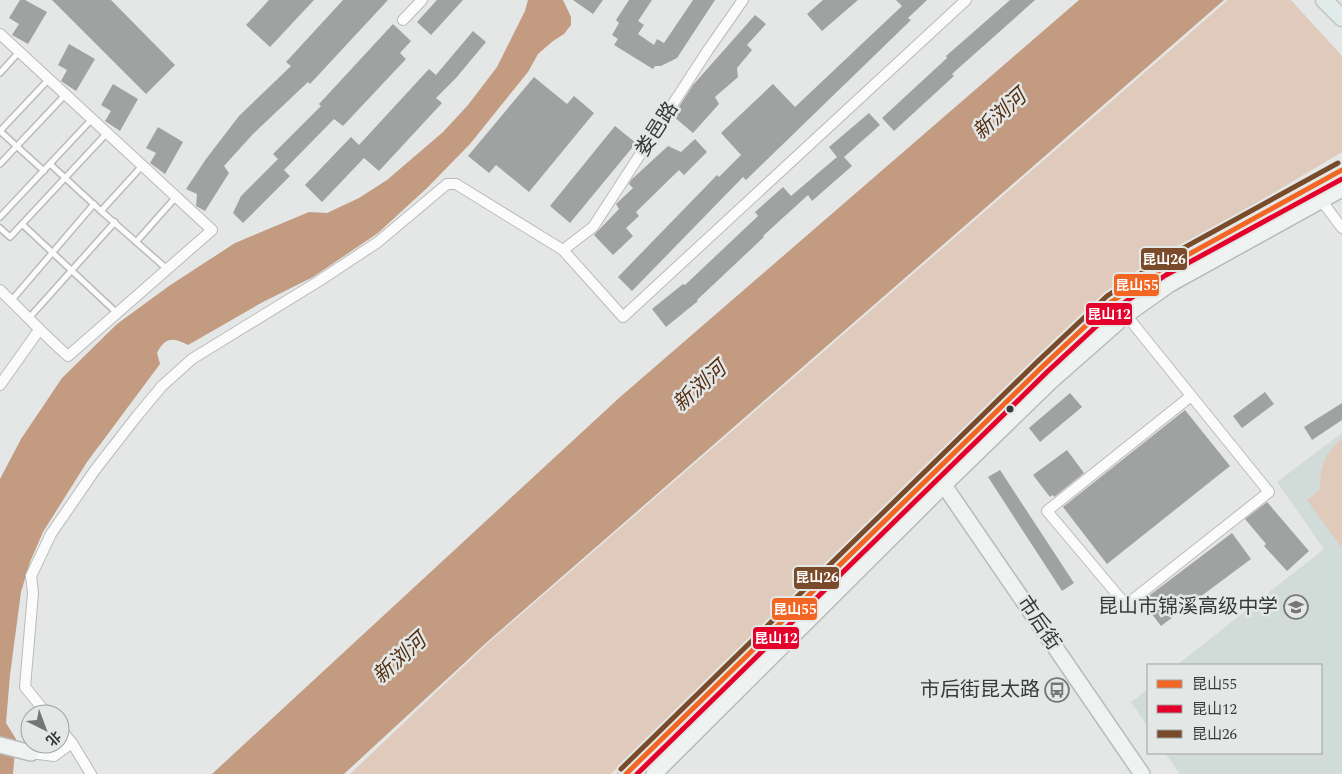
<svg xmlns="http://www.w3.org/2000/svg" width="1342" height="774" viewBox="0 0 1342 774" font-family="Spectral,'Noto Sans SC',serif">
<rect width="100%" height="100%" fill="#e4e7e6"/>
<g fill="#d1dbd8">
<path d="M1342,433v341h-162l-15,-21h156v-88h-144l147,-116 -47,-67z"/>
<path d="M1148,689v38l-17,-25z"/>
</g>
<g fill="#dfcabc">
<path d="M1228,0h63l51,56v96l-230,137 -501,485h-261l137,-130z"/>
<path d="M1342,439v109l-35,-48 13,-10c0,-22 4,-37 22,-51z"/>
</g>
<g fill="#c29b80">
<path d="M528,0h35l8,17v8l-7,9 -11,7 -15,13 -10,18 -58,72 -43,44 -49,45 -65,44 -52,26 -73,42c-15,-8 -23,-8 -31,8l3,11 -73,98 -44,70 -13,30 -9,30 -11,83 -4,48 10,16 -3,35h-13v-295l21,-40 41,-61 55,-54 52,-38 66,-43 74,-31 18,1 32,-15 28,-18 56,-48 25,-27 29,-38 28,-56z"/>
<path d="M1079,0h145l-738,643 -142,131h-132l407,-376z"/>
</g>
<g fill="#a0a2a1">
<path d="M20,0h5l22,12 -19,32 -16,-9 7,-11 -10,-6z"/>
<path d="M52,0h59l64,65 -29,29z"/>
<path d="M269,0h45l-44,47 -24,-22z"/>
<path d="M343,0h45l-78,84 -2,-2 -55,52 -29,32 5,7 -24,38 -9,-5 1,-12 -11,-5 20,-30 33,-43 52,-50 -5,-4z"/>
<path d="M437,0h26l-32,35 -14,-13z"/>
<path d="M573,0h30l-10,14z"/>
<path d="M629,0h23l-14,21 6,4 -6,9 16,11 3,-6 7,4 29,-43h22l-38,58 -16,8h-6l-2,3 -39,-24 4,-6 -6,-4 7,-12 -3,-3z"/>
<path d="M823,0h35l-36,31 -15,-17z"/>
<path d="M896,0h31l-19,18 3,2 -165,160 -3,-3 -111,114 -14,-14 99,-102 2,2 22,-22 -20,-22 52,-49 22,23 107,-101z"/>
<path d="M1010,0h25l-83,74 2,2 -60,55 -12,-13 65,-60 -1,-2z"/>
<path d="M755,15l11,9 -19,21 5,5 -15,18 1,9 -23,20 4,7 -26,29 -20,-17 20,-31z"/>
<path d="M393,24l18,17 -11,12 6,6 -63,67 -9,-7 -50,51 6,6 -47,47 -10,-10 8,-17 37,-37 -5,-5 48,-48 -2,-2z"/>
<path d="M473,31l13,11 -30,36 -20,20 6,5 -63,68 -15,-13 -42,44 -17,-17 46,-48 8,8 70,-76 7,6z"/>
<path d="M69,44l26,15 -19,32 -15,-10 6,-11 -9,-5z"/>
<path d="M534,77l33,27 7,-8 20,17 -65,79 -33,-27 -7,8 -21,-17z"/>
<path d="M113,84l25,15 -18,32 -15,-10 6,-10 -10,-6z"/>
<path d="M869,113l11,12 -36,32 8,9 -40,35 -4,-6 -45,41 1,1 -67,63 1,1 -32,26 -14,-18 31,-25 2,1 73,-69 -3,-4 28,-25 8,9 46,-39 -8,-10z"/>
<path d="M615,126l21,17 -66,80 -20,-17z"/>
<path d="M158,127l25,15 -18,32 -15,-11 6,-10 -10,-5z"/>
<path d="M695,139l12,13 -23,23 -5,-5 -43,42 3,4 -13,12 7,8 -20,19 -19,-20 25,-26 -3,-5 17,-16 -4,-4 2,-4 37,-34 13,6z"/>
<path d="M1265,392l9,12 -32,24 -9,-12z"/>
<path d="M1070,393l12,14 -42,35 -11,-14z"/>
<path d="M1342,403v17l-30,20 -8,-13z"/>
<path d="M1185,410l45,56 -123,98 -44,-57z"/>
<path d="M1067,450l17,23 -30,24 -1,-2 -3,2 -17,-22z"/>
<path d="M1000,470l74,113 -12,8 -74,-114z"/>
<path d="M1267,502l42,49 -22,20 -23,-25 2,-2 -21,-25z"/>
<path d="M1232,533l19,26 -90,67 -19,-25z"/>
</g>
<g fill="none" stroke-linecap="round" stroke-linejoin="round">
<g stroke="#b9bbba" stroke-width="8">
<g id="lane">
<path d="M0,73l19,-21"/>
<path d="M0,131l49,-52"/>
<path d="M0,131l44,40"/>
<path d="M0,164l65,-69"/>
<path d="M50,164l51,47 41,-45"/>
<path d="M101,211l66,58"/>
<path d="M0,217l92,-98"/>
<path d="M22,224l95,89"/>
<path d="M0,228l10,9 97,-104"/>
<path d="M136,242l40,-45"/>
<path d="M11,301l83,-97"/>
<path d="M29,318l86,-96"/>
</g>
</g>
<g stroke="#b9bbba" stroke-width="12">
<g id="street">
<path d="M403,20l19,-20"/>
<path d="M0,34l212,196 -144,126c-24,-21 -45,-44 -68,-66"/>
<path d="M1321,200l21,28"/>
<path d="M563,250l30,-23 115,-177 35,-50"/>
<path d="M1126,315l143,177 -143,113 -79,-94 144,-115"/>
<path d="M0,385l39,-55"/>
<path d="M47,714l-22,-27 8,-94 -2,-17 20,-42 44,-64 42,-54 25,-30 30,-27 127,-78 59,-39 69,-58h9l107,66 60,67 343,-317"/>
<path d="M60,729l12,14"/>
<path d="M31,753l23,3 18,-13 19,31"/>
</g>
</g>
<g stroke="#b9bbba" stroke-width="18">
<g id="secondary">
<path d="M939,478l203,296"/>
<path d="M0,745l31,8"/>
<path d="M626,774l416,-407 69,-65 51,-33 180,-99"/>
<path d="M654,774l290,-289 107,-104 75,-66 44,-31 172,-95"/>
</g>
</g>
<g stroke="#c2c4c3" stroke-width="19">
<path id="primary" d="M1324,0l18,18"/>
</g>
<use href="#lane" stroke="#fbfbfb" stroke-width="5"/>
<use href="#street" stroke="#fbfbfb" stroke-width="10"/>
<use href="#secondary" stroke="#eef3f2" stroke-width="15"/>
<use href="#primary" stroke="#e1ebe9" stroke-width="16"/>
<g stroke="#e3e8e7" stroke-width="9">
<path id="bus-1" d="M626,774l416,-407 69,-65 51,-33 180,-99"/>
</g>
<g stroke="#e3e8e7" stroke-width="9">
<path id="bus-2" d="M637,774l410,-402 69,-64 50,-33 176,-96"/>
</g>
<g stroke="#e3e8e7" stroke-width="9">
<path id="bus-3" d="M621,769l416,-407 70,-66 51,-34 180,-99"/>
</g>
<use href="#bus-1" stroke="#f26522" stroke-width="5"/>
<use href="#bus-2" stroke="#e4002b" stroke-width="5"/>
<use href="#bus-3" stroke="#7a4b2a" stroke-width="5"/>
</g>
<defs>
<g id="school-ring" transform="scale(1.25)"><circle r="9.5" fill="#e3e8e7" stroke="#747776" stroke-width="1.5"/><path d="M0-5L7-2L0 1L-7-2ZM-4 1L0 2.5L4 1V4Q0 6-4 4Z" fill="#747776"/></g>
<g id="bus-ring" transform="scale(1.25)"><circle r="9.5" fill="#e3e8e7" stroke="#747776" stroke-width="1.5"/><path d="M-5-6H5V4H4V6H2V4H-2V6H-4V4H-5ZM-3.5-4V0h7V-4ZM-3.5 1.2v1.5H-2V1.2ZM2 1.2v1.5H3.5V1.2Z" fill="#747776"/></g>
</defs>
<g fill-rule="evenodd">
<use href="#school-ring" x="1296" y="607"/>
<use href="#bus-ring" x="1057" y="690"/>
</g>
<circle fill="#383a39" stroke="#e3e8e7" stroke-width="2" cx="1010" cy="409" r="4.5"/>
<g text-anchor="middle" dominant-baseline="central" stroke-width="5" stroke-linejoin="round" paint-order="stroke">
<g font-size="20" fill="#383a39" stroke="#e3e8e7">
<text transform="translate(657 129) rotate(-57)">娄邑路</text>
<text transform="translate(1039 623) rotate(56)">市后街</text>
</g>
<g font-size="20" fill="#383a39" stroke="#e3e8e7" text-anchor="end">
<text x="1278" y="607">昆山市锦溪高级中学</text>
<text x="1040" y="690">市后街昆太路</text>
</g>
<g font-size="21" font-style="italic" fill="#562e11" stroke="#e3e8e7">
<text transform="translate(1000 115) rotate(-42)">新浏河</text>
<text transform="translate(700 387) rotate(-42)">新浏河</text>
<text transform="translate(400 659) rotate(-42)">新浏河</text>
</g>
</g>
<g stroke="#e3e8e7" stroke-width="2">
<rect x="1140" y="247" width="48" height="24" rx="5" fill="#7a4b2a"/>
<rect x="1113" y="273" width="47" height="24" rx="5" fill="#f26522"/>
<rect x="1085" y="302" width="48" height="24" rx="5" fill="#e4002b"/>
<rect x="793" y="566" width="47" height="24" rx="5" fill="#7a4b2a"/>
<rect x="771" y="597" width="47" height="24" rx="5" fill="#f26522"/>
<rect x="752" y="626" width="48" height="24" rx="5" fill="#e4002b"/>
</g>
<g font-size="14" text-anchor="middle" font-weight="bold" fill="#fff">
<text x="1164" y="264">昆山26</text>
<text x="1137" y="290">昆山55</text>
<text x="1109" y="319">昆山12</text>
<text x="817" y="582">昆山26</text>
<text x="795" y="614">昆山55</text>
<text x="776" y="643">昆山12</text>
</g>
<rect x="1147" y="664" width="175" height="90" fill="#e3e8e7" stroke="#9fa2a1"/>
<rect x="1157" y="680" width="25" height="8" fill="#f26522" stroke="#9fa2a1"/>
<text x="1192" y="689" font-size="15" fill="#383a39">昆山55</text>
<rect x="1157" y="705" width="25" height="8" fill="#e4002b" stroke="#9fa2a1"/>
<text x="1192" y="714" font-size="15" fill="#383a39">昆山12</text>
<rect x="1157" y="730" width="25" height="8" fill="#7a4b2a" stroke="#9fa2a1"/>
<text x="1192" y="739" font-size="15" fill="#383a39">昆山26</text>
<g transform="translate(45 729) rotate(138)"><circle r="24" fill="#e3e8e7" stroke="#9fa2a1"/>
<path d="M0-4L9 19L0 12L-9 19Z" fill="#747776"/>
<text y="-8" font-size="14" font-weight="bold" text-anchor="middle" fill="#383a39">北</text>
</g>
</svg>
